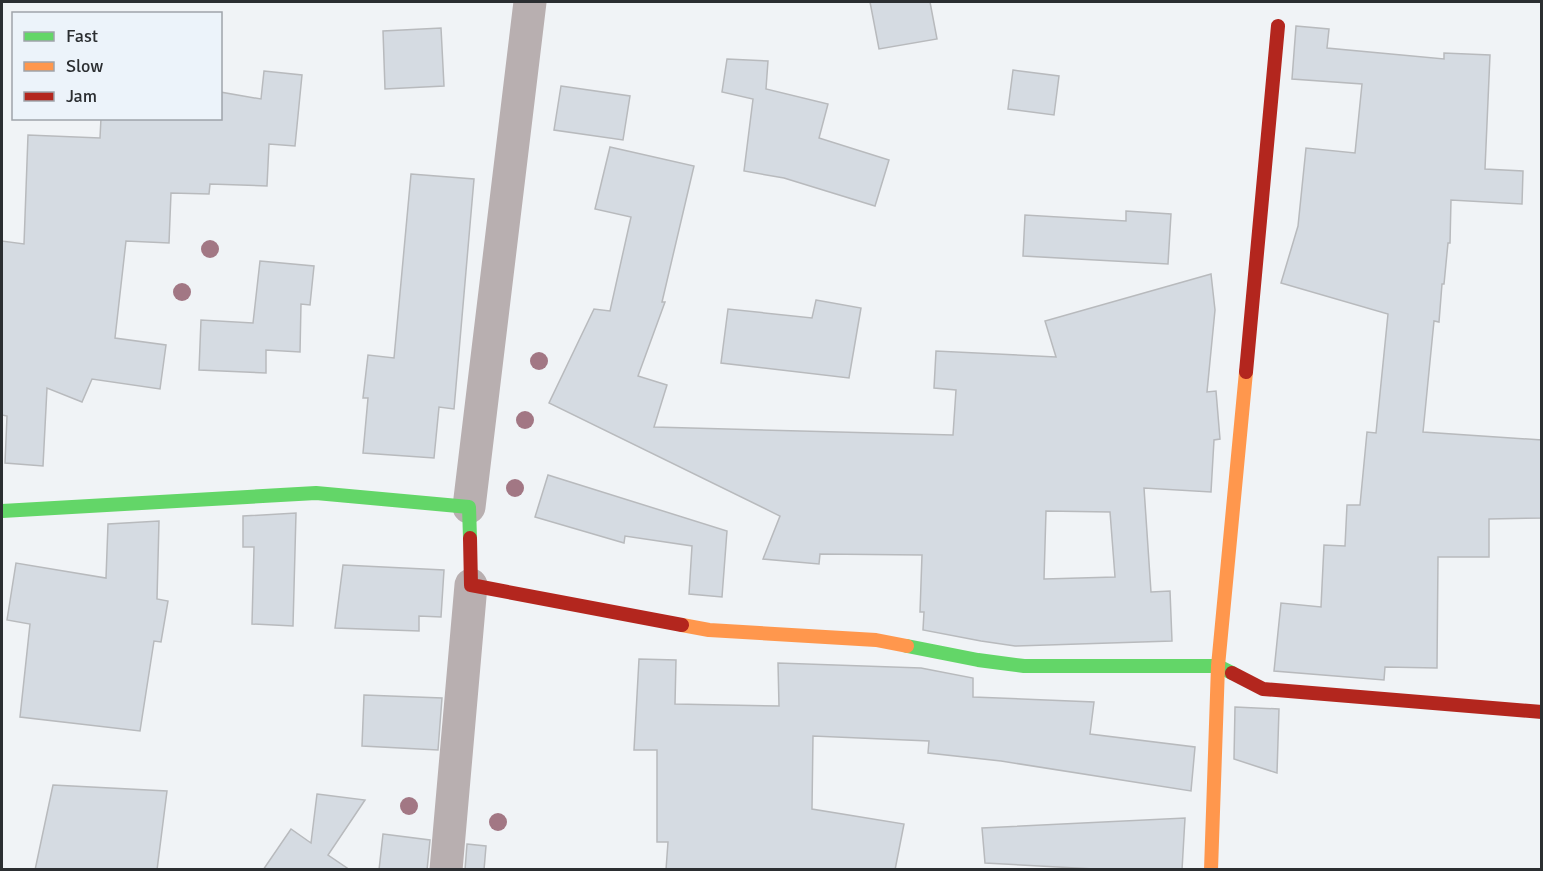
<svg xmlns="http://www.w3.org/2000/svg" width="1543" height="871" viewBox="0 0 1543 871" font-family="Signika,sans-serif">
<rect width="100%" height="100%" fill="#f0f3f6"/>
<g fill="#d5dbe2" stroke="#b8babd" stroke-width="1.5" fill-rule="evenodd">
<path d="M870,2h60l7,37 -58,10z"/>
<path d="M1296,26l33,3 -2,19 117,11v-6l46,2 -5,114 38,2 -1,33 -71,-4 -1,43h-2l-4,41h-2l-3,38 -5,-1 -11,111 119,8v78l-53,1v38h-51l-1,111 -52,-1 -1,13 -110,-9 7,-68 40,4 3,-62 21,1 2,-41h13l7,-73 9,1 12,-119 -107,-31 17,-57 8,-78 49,5 7,-69 -70,-5z"/>
<path d="M441,28l3,58 -59,3 -2,-58z"/>
<path d="M727,59l41,2 -2,28 62,15 -9,34 70,22 -14,46 -91,-28 -40,-7 9,-72 -31,-7z"/>
<path d="M1013,70l46,6 -5,39 -46,-6z"/>
<path d="M264,71l38,4 -7,71 -26,-2 -2,42 -57,-2 -1,10 -38,-1 -2,50 -43,-2 -11,97 51,7 -6,44 -68,-10 -10,23 -35,-14 -4,78 -38,-3 2,-47 -5,-1v-174l22,3 4,-109 72,3 1,-20h119v-26l41,7z"/>
<path d="M561,86l69,10 -7,44 -69,-10z"/>
<path d="M610,147l84,19 -32,136h3l-27,74 29,9 -13,42 299,8 3,-45 -22,-2 2,-37 120,6 -11,-36 166,-47 4,36 -8,82 9,-1 4,48 -6,1 -3,52 -67,-4 7,104 19,-1 2,50 -157,5 -34,-5 -58,-11 1,-18h-4l2,-57 -102,-1 -1,10 -56,-5 17,-43 -231,-113 45,-94 16,2 21,-94 -36,-8zM1046,511l64,1 5,65 -71,2z"/>
<path d="M411,174l63,5 -20,230 -15,-2 -5,51 -71,-5 5,-55h-5l5,-43 26,3z"/>
<path d="M1126,211l45,3 -3,50 -145,-8 2,-41 101,6z"/>
<path d="M260,261l54,5 -4,39 -9,-1 -1,48 -34,-2v23l-67,-3 2,-50 52,3z"/>
<path d="M816,300l45,8 -12,70 -128,-15 7,-54 84,9z"/>
<path d="M548,475l179,56 -5,66 -33,-3 3,-48 -67,-10 -1,7 -89,-26z"/>
<path d="M296,513l-3,113 -41,-2 2,-77h-11v-31z"/>
<path d="M159,521l-2,78 11,2 -7,41 -7,-1 -14,90 -120,-14 10,-93 -23,-4 9,-57 90,15 2,-54z"/>
<path d="M343,565l101,5 -3,47 -22,-1v15l-84,-3z"/>
<path d="M639,659l37,1 -1,44 104,2 -1,-43 143,5 52,10v19l121,5 -4,32 105,13 -4,44 -190,-30 -73,-8 1,-12 -116,-5 -1,73 92,15 -9,46h-229l2,-28h-11v-92h-23z"/>
<path d="M364,695l78,3 -4,52 -76,-4z"/>
<path d="M1235,707l44,2 -2,64 -43,-14z"/>
<path d="M53,785l114,6 -10,79h-122z"/>
<path d="M317,794l48,6 -37,55 22,15h-87l28,-41 20,14z"/>
<path d="M1185,818l-3,52h-69l-128,-7 -3,-35z"/>
<path d="M383,834l47,6 -3,30h-48z"/>
<path d="M467,844l19,2 -2,24h-19z"/>
</g>
<g fill="none" stroke-linecap="round" stroke-linejoin="round">
<g stroke="#b8afb0" stroke-width="33">
<path d="M469,507l61,-505"/>
<path d="M446,870l25,-285"/>
</g>
<g stroke="#63d668" stroke-width="14">
<path d="M2,511l314,-18 153,14 1,31"/>
<path d="M907,646l71,14 46,6h194l14,7"/>
</g>
<g stroke="#ff974d" stroke-width="14">
<path d="M682,625l27,5 167,10 31,6"/>
<path d="M1211,870l7,-204 28,-294"/>
</g>
<g stroke="#b3261e" stroke-width="14">
<path d="M1246,372l32,-346"/>
<path d="M470,538l1,47 211,40"/>
<path d="M1232,673l31,16 279,23"/>
</g>
</g>
<g fill="#a27784">
<circle cx="210" cy="249" r="9"/>
<circle cx="182" cy="292" r="9"/>
<circle cx="539" cy="361" r="9"/>
<circle cx="525" cy="420" r="9"/>
<circle cx="515" cy="488" r="9"/>
<circle cx="409" cy="806" r="9"/>
<circle cx="498" cy="822" r="9"/>
</g>
<rect width="1543" height="871" fill="none" stroke="#2b2e31" stroke-width="6"/>
<rect x="12" y="12" width="210" height="108" fill="#ecf3fa" stroke="#9fa4aa" stroke-width="1.5"/>
<rect x="24" y="32" width="30" height="9" fill="#63d668" stroke="#9fa4aa" stroke-width="1.5"/>
<text x="66" y="42" font-size="18" fill="#2b2e31">Fast</text>
<rect x="24" y="62" width="30" height="9" fill="#ff974d" stroke="#9fa4aa" stroke-width="1.5"/>
<text x="66" y="72" font-size="18" fill="#2b2e31">Slow</text>
<rect x="24" y="92" width="30" height="9" fill="#b3261e" stroke="#9fa4aa" stroke-width="1.5"/>
<text x="66" y="102" font-size="18" fill="#2b2e31">Jam</text>
</svg>
